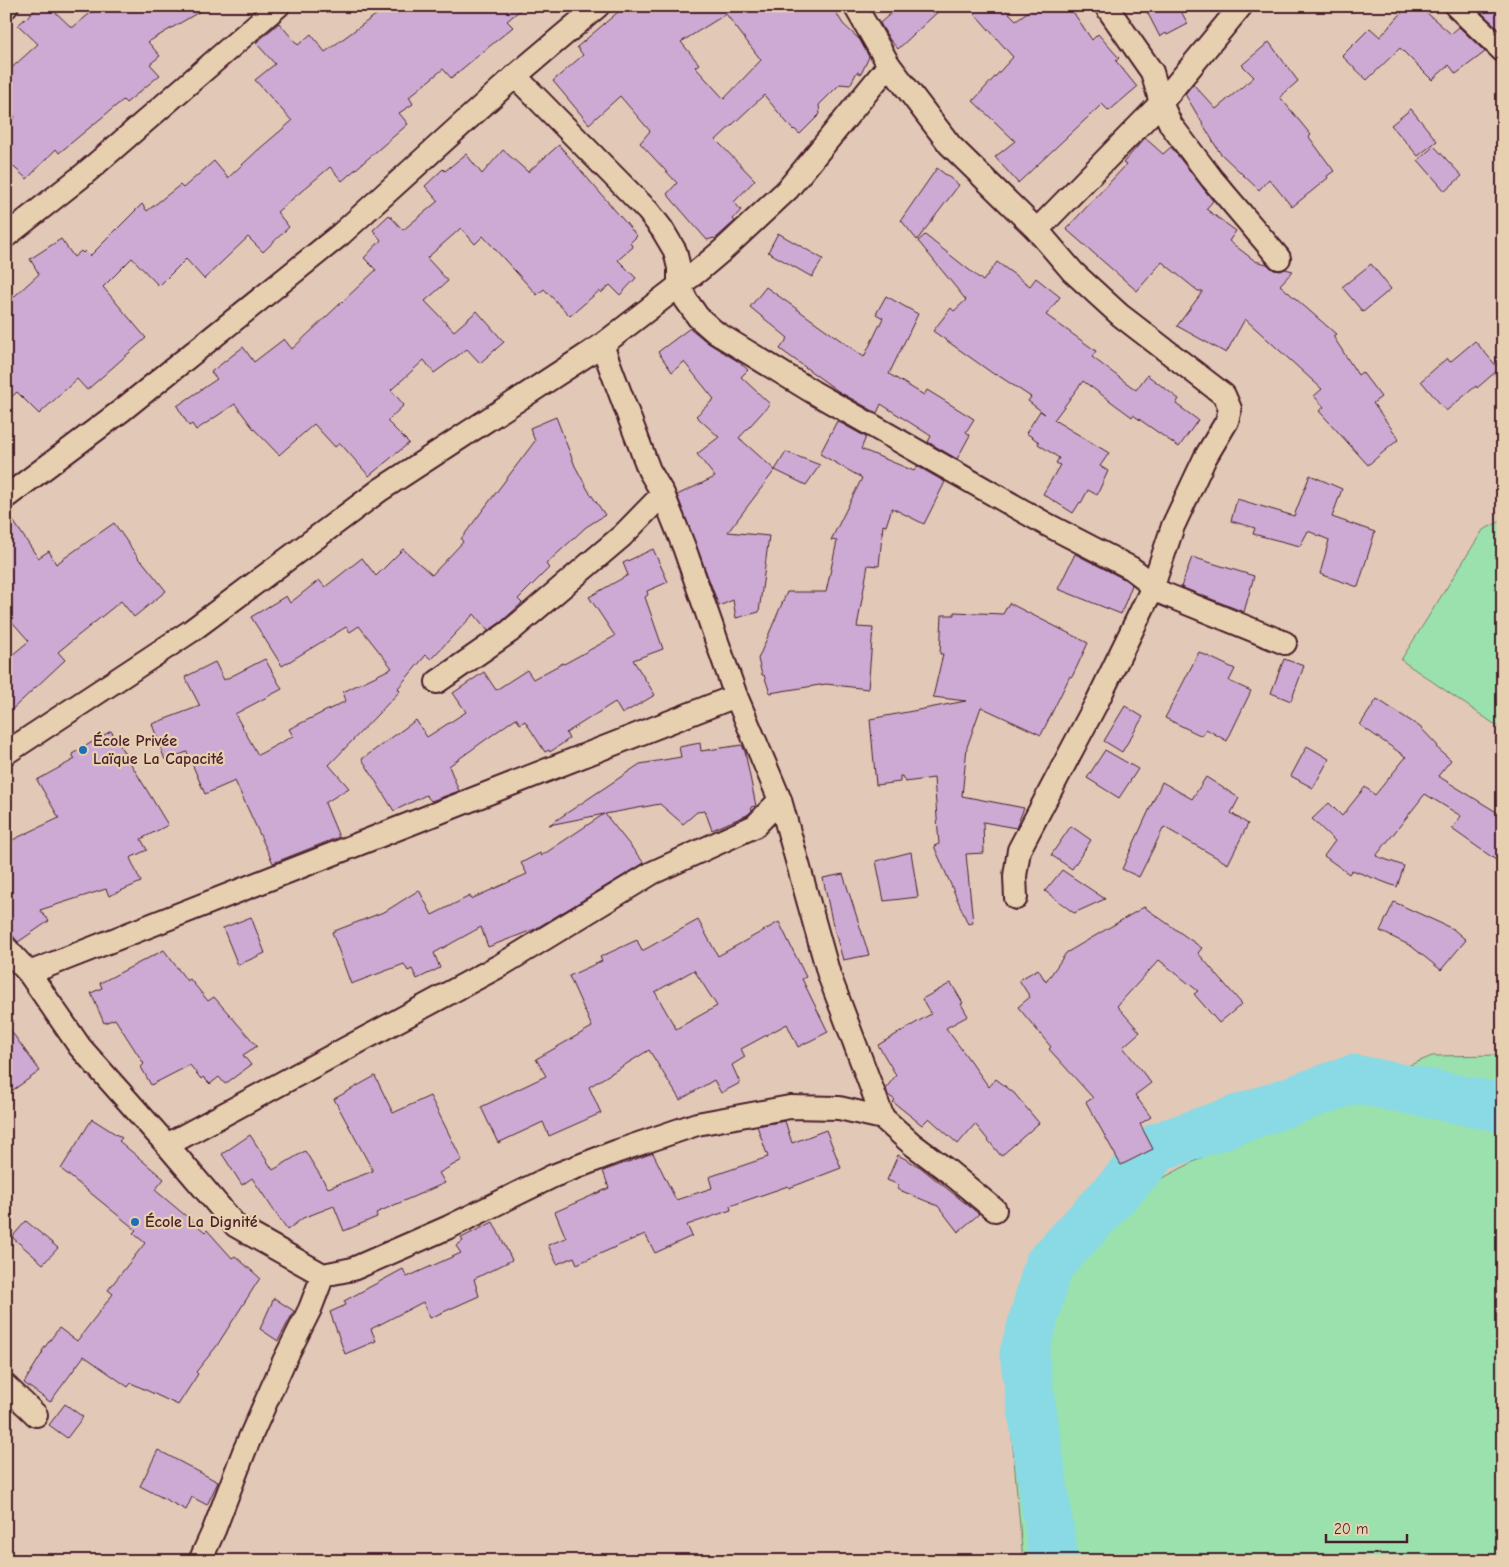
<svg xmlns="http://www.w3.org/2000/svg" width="1509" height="1567" viewBox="0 0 1509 1567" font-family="'Comic Neue',sans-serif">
<rect width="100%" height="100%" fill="#e2c8b7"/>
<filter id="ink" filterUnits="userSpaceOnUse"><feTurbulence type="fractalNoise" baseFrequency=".02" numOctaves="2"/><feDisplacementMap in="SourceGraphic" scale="10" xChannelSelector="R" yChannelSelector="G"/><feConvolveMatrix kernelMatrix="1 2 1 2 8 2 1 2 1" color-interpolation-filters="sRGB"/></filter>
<g filter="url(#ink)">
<g fill="#9ae1ae" stroke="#72806c">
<path d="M1503,520v210l-102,-70 82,-130z"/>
<path d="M1503,1055v506h-480l-18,-203 86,-142 172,-91 169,-69z"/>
</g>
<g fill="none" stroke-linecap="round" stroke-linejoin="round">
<path stroke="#89dae4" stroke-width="49" d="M1054,1561l-30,-207 24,-88 110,-119 196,-68 149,29"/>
</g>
<g fill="#cdaad4" stroke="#4a1f2b" fill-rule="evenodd">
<path d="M40,6h9l23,22 27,-22h110l-61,36 12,14 -10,8 10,11 -34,28 -3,-3 -64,53 -3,-4 -29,30 -21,-19v-33l9,-10 -9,-11v-33l32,-29 -20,-19z"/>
<path d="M388,6h137l-18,15 6,6 -62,51 -8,-9 -34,28 4,7 -14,9 9,11 -66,57 -12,-14 -53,45 12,15 -26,25 -15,-15 -44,42 -18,-20 -27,27 -27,-28 -29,29 43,51 -59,52 -10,-11 -38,35 -22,-22 -11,10v-98l33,-30 -9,-15 31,-20 13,18 7,-6 2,2 2,-2 5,5 52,-52 5,7 33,-26 3,3 31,-27 14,17 30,-28 34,-29 -37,-41 20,-16 -19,-21 23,-20 19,22 13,-11 14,18z"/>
<path d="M625,6h207l11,18 17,16 9,17 -8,17 -4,-2 -7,13 -10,-1 -21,21 1,9 -20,20 -6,-5 -1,1 -29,-35 -48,45 39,40 -21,22 7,8 -8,9 2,2 -20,18 -1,-1 -7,2 -40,-46 10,-11 -37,-40 10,-12 -30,-35 -31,28 -36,-43 30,-26 -6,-8zM726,14l35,46 -37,39 -29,-32 4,-3 -18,-22z"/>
<path d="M899,6h45l-46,43 -8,-9 -10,-17z"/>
<path d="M968,6h34l14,14 20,-14h33l23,34 6,-6 21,24 -3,3 21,26 -28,24 -7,-7 -84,79 -23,-26 20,-16 -42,-40 40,-44z"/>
<path d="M1144,6h34l10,18 -21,11 -1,-2 -6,4z"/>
<path d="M1408,6h11l32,28 8,-7 26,25 -29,22 -7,-9 -17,15 -32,-32 -33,32 -25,-24 28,-28 10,9z"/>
<path d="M1485,6h18v27l-23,-22z"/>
<path d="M1269,42l29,39 -18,16 31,38 -2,2 25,34 -7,5 1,2 -36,29 -23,-28 -10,11 -39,-37 -35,-59 8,-10 23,25 38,-32 -12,-12z"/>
<path d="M1411,109l26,32 -19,15 -27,-31z"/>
<path d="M1145,138l18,16 8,-7 42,54 -7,8 30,22 -7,10 26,20 12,3 7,6 7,1 4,-2 8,2 -13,14 56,49 -3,2 25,39 4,-3 19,25 -8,6 26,36 -31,26 -49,-54 5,-4 -10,-11 8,-7 -77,-70 -19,34 -49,-27 26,-35h-5l-36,-29 -25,29 -71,-62 60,-64 -3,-2z"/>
<path d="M559,145l78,91 -7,7 3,4 -15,13 18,18 -16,17 -10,-10 -9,8 -2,-2 -29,25 -26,-27 -7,6 -54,-59 -8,8 -14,-16 -34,30 21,23 -23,20 29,30 23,-20 27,31 -24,21 -13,-14 -33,24 -10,-13 -33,30 13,15 -17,16 22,22 -40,33 -29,-33 -5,4 -21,-23 -35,31 -26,-27 -18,-24 -39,26 -4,-6 -3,2 -12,-20 40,-27 -6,-7 32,-25 11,15 30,-23 8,10 84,-79 -12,-12 17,-18 -8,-10 16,-15 14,15 35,-29 -13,-15 18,-17 2,2 21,-17 16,20 21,-24 25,22z"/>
<path d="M1434,146l28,30 -17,15 -27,-31z"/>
<path d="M937,168l22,17 -42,55 -16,-20z"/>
<path d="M778,233l45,26 -11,18 -44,-25z"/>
<path d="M925,235l58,46 14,-19 33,24 6,-8 24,19 -14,18 50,36 -4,6 44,33 11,-15 32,24 -3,5 22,16 -19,27 -46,-32 -1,2 -49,-36 -29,39 55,33 -9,13 8,5 -11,24 -9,-5 -7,13 -1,-1 -7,11 -30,-19 17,-29 -4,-2 3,-5 -21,-14 1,-2 -13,-9 14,-22 5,3 -17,-13 3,-4 -35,-23 -1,1 -62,-44 18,-23 3,3 12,-11 -48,-59z"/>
<path d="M1371,264l20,25 -28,23 -21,-25z"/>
<path d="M766,287l98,70 19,-39 -7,-4 10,-18 32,18 -29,60 35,21 3,-5 47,29 -8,13 4,3 -13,24 -29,-17 3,-6 -50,-32 -4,9 -39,-22 -58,-42 8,-11 -38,-31z"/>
<path d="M690,328l18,15 31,19 9,8 -7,7 29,27 -31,34 36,32 11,-18 34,13 -14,20 -31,-15 -47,62 41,4 -10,76 -23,6 -3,-18 -14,6 -42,-111 38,-18 -18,-23 22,-17 -23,-21 18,-17 -30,-37 -12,10 -14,-20z"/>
<path d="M1475,341l24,28 -22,19 -1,-2 -30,25 -25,-30 26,-23 3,4z"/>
<path d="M556,417l19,49 13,24 17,25 -19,12 -40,37 3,4 -31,31 4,4 -21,19 -13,9 -14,-17 -43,45 -5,-4 -28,33 2,3 -71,74 20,23 -24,15 14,34 -66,26 -38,-82 -30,13 -18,-42 -22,8 -13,-36 48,-18 -15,-29 30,-15 9,18 41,-21 17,30 -47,25 23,41 35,-19 -4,-7 57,-28 -3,-9 49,-24 -33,-42 -9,6 -4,-5 -64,39 -31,-49 35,-21 4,7 29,-23 6,7 37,-29 14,18 27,-27 29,26 31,-33 -2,-3 74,-98 -5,-13z"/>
<path d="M837,421l29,16 -5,12 53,22 3,-5 28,16 -21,42 -32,-16 -6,18 -3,-1 -4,41 -11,-1 -11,62 16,1 -5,61 -42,-5 -56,9 -6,-18h-2l-4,-16 29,-67h39l11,-51 -6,-1 31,-62 -42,-24z"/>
<path d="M1310,475l32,14 -10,28 43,15 -17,55 -38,-13 9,-34 -21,-9 -8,15 -47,-12 2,-6 -24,-7 6,-22 57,17z"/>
<path d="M6,510l32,48 11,-7 7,13 58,-41 27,39 1,-1 24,30 -32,26 -13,-16 -63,51 7,8 -59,55v-55l23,-19 -23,-26z"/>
<path d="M653,549l15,33 -21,9 1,4 -3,2 18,52 -30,11 22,35 -33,19 -7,-12 -49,31 3,6 -19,13 -1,-2 -4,2 -20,-31 -5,3 -4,-6 -67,48 10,25 -28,10 -5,-6 -32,16 -32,-52 54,-39 11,17 39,-25 -13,-19 31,-21 12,18 31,-20 6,9 30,-16 1,1 51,-28 -26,-39 39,-22 -5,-12z"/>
<path d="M1075,554l49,25 8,6 -11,29 -63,-25z"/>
<path d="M1192,557l62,19 -10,36 -63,-25z"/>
<path d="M1009,603l79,40 -16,34 -2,-1 -29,59 -60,-28 -14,40 -5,49 62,12 -8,20 -33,-6 1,31 -18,1 7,69 -5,1 -34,-78 5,-2 -5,-66 -29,4 -3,-6h-2v6l-24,3 -6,-66 96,-18 -33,-4 10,-43h-3l2,-39h12v-3l49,2z"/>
<path d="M1199,652l36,17 -6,12 22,10 -24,50 -21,-12 -4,7 -37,-18z"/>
<path d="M1284,659l20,7 -13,35 -20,-8z"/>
<path d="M1377,699l43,28 18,19 -2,1 15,13 -13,16 65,40v49l-51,-36 9,-13 -36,-22 -49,62 28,10 -7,21 -45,-17 -3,4 -25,-18 11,-15 -23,-22 17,-16 13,13 23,-29 10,8 31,-38 -46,-32z"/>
<path d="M1125,706l18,11 -21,35 -18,-11z"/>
<path d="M111,731l57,94 -27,14 6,11 -17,8 11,24 -32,14 -3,-7 -66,21 9,11 -31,21 -12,-15v-84l53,-25 -22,-38 38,-21 -3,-5z"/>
<path d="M700,743l1,8 41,-6 3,7 11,54 -5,1 1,4 -5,4 -35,15 -7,-19 -8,1 -14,12 -23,-20 -55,10 39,49 -109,66 -47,18 -7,-20 -47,26 6,15 -23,11 -5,-10 -4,2 -4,-7 -53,20 -19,-52 54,-21 33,-21 13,25 38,-19 1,3 56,-25 -6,-11 19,-10 1,3 63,-42 -55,11 91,-61 41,-7 -2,-10z"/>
<path d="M1307,746l22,13 -16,29 -22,-12z"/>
<path d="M1105,750l33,19 -19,29 -32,-20z"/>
<path d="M1206,777l33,21 -8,15 17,11 -20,40 -64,-37 -25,50 -17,-8 40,-87 30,17z"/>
<path d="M1071,826l20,14 -19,29 -21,-14z"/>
<path d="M911,852l7,45 -34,4 -8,-40z"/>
<path d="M1062,870l43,29 -31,14 -29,-22z"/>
<path d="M843,874l26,81 -26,5 -11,-39 -9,-43z"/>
<path d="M1394,902l59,27 13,11 -25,30 -30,-24 -31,-15z"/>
<path d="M1144,907l58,41 -4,5 44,51 -23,19 -25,-29 4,-3 -39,-31 -42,46 23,26 -17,15 28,36 -16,12 16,22 -11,7 13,25 -32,16 -35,-63 7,-4 -44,-49 2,-2 -33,-40 12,-10 -11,-17 19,-11 8,13 20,-29z"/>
<path d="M251,917l14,36 -27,12 -15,-37z"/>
<path d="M698,920l20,36 61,-34 27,55 -4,2 26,53 -30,15 -11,-23 -46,25 4,8 -13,8 8,18 -19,10 -7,-13 -34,20 -31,-50 -60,37 12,26 -52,23 -6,-14 -45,21 -17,-36 65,-31 -10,-17 56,-32 -23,-51 33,-15 -2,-4 37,-17 5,11zM694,970l23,36 -41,23 -21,-37z"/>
<path d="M164,950l23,31 3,-2 18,22 6,-4 43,49 -14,9 8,10 -26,19 -6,-7 -9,7 -7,-7 -2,2 -11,-14 -39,20 -10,-18 3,-3 -29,-45 -11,4 -13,-30 11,-5 -2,-5z"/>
<path d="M951,983l12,20 -2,1 7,12 -22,12 43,59 7,-8 18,14 25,30 -38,33 -26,-32 -17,20 -29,-26 -7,7 -29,-23 2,-2 -7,-5 -2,-7 10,-13 -18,-30 53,-31 -9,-15z"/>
<path d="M6,1024l34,47 -34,24z"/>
<path d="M375,1076l18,37 37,-17 32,64 -23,13 6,10 -69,30 1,4 -33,14 -10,-25 -31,12 -16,12 -35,-52 -10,7 -20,-31 28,-19 23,35 32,-19 23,37 45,-17 -39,-72z"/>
<path d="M92,1119l30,19 -3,3 45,38 -9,11 50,42 2,-2 25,28 3,-2 25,22 -44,69 -20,25 2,2 -20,31 -47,-22 -3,4 -44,-31 -34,46 -26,-19 19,-31 -1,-1 17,-23 18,13 36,-47 -5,-4 37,-47 -12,-10 3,-3 -75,-61z"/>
<path d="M785,1121l7,22 34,-13 15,38 -52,20 -1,-2 -58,20 1,4 -44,15 5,11 -37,17 -10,-19 -68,30 -3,-7 -17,7 -9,-19 18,-7 -11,-26 54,-24 -6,-17 50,-18 23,47 36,-12 -3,-11 59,-20 -11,-31z"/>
<path d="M898,1155l22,12 59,47 -21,18 -20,-26 -41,-17 2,-4 -12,-5z"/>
<path d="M26,1221l32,27 -15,16 -31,-27z"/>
<path d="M493,1222l19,38 -38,19 5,17 -49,22 -7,-16 -52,27 5,12 -31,13 -15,-42 16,-7 -2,-4 59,-32 4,8 54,-24 -5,-7 7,-5 -2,-3z"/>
<path d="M274,1298l20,13 -16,30 -18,-12z"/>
<path d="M65,1404l18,13 -16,21 -18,-13z"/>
<path d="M158,1450l60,32 -11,23 -15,-8 -6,13 -46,-24z"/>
</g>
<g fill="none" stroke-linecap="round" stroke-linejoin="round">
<g stroke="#4a1f2b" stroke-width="26">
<g id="street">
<path d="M855,6l34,59 61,80 87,85 36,42 47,43 104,80 6,14 -3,12 -22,37 -32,68 -21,63 -55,113 -78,148 -4,26 1,22"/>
<path d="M1106,6l46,66 9,31 10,22 41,54 67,79"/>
<path d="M1456,6l47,45"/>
<path d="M6,7l1,-1"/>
<path d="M515,76l133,135 14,18 13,22 4,17v16l7,16 12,17 17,15 98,60 233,132 85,44 12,9 9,12 133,54"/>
<path d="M1037,230l124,-127 80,-97"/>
<path d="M6,236l76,-60 196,-170"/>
<path d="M602,345l47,125 14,24 21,53 52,149 44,104 49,175 54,143 29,26 36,27 47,39"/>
<path d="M6,497l115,-86 220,-177 174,-158 83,-70"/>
<path d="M437,682l72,-50 113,-96 41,-42"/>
<path d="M6,753l185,-122 189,-141 222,-145 96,-74 26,-22 64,-60 101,-124"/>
<path d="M6,948l23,25 51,74 87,98 69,81 87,49 30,-6 96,-42 104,-51 65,-25 79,-27 93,-17 49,1 44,10"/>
<path d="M29,973l707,-277"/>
<path d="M167,1145l334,-180 151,-92 103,-47 25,-26"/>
<path d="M6,1386l30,29"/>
<path d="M200,1561l14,-31 31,-81 39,-88 26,-52 13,-34"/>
</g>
</g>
<use href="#street" stroke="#e7d0b0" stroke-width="22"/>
</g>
</g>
<g fill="#1f6fb2" stroke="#e7d0b0" stroke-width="2">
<circle cx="83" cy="750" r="5"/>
<circle cx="135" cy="1222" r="5"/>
</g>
<g text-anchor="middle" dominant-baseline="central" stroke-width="4.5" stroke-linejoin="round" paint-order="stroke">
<g font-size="16" font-weight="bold" fill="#4a1f2b" stroke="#e7d0b0" text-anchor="start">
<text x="93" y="741">École Privée<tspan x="93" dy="18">Laïque La Capacité</tspan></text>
<text x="145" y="1222">École La Dignité</text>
</g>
</g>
<rect width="1509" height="1567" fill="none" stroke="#e7d0b0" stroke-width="25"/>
<rect x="12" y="12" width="1484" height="1542" fill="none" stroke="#4a1f2b" stroke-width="2" filter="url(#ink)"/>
<path d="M1326 1534v8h81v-8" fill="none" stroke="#4a1f2b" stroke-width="2.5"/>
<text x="1334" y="1534" font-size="15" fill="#4a1f2b" stroke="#e7d0b0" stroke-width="4" paint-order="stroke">20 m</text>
</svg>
